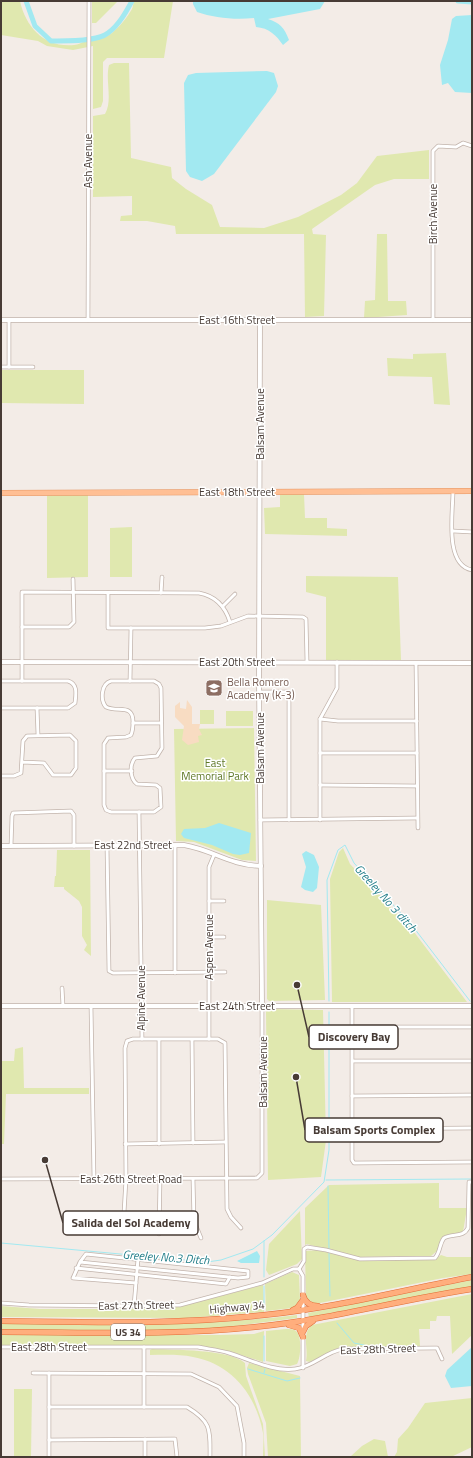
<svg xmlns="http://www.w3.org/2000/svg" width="473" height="1458" viewBox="0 0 473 1458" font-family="'Titillium Web',sans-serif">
<rect width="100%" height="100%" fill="#f3ece7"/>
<g fill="#e0e8af">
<path d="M1,1h19c6,27 25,47 54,44 4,0 8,-3 12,-4 9,-2 18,-2 26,-8 7,-6 15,-15 20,-24 1,-2 1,-5 2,-8h39l-9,57h-57l-4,4v39l-2,6 -8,2v-63l-20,4 -26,-4 -9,-5 -37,-6z"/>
<path d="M92,1h26l-22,22h-4z"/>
<path d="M114,63h15l2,95 40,9 1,11 14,11 26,16 8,22 44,1 34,-11 43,-22 16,-12 20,-27 52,-6v29h-35l-19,6 -63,44 1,5 13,1 -2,81 -19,1 -1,-83h-128l-1,-8 -28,-5h-27l1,-5 11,-1v-19l-39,1v-81l12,-2c8,-14 0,-33 4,-49z"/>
<path d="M377,234h10l1,67h18l1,14 -43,3 1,-17 10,-1z"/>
<path d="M446,353l4,52 -16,-1 -2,-27 -44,-1 -1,-18 26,1v-5z"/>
<path d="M1,370h83v34l-83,-1z"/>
<path d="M280,494h24l1,24h22v10l20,1v7l-82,-2 -1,-26 16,-1z"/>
<path d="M47,495h41v82l-41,1z"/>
<path d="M132,527v50h-22v-49z"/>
<path d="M306,576l92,1 3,83h-75v-63l-20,-5z"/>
<rect x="200" y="710" width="14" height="14"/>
<rect x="226" y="711" width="27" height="15"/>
<path d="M254,728l2,133 -14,-1 -48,-18 -18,-1 -2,-112z"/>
<path d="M343,848l7,16 61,64 56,74h-135l-2,-123 9,-27z"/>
<path d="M57,850h33l1,106 -7,-6 3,-5 -5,-9v-29l-3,-6 -15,-12v-2h-10l1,-11h1z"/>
<path d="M267,900l54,5 4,95 -56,1 -2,-2z"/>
<path d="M269,1009l54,1 3,130 -5,37 -53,3 -2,-168z"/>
<path d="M23,1047l1,41h65v6h-83l-2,50h-3v-83h13l1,-12z"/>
<path d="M439,1183v25h28l-4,24c-7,3 -15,1 -22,6l-3,12 -7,6 -76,1 -48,-13 -2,1v-37l24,-23z"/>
<path d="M300,1211l2,48 -5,5 -28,11 -3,-5 3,-26z"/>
<path d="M319,1250l45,10 72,-1 5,-4 6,2h25v17l-29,4 -128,26 -9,-6 -1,-47z"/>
<path d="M292,1272l7,3 1,25 -7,8 -27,3 -1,-27z"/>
<path d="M472,1280v7l-163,30 -1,-4z"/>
<path d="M263,1285l1,27 -77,6 -186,-1v-11l39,3h120l22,-3z"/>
<path d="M472,1294v41l-20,19 -2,-38h-13l-1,5h-6v8h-11l1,17 -60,1 -18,-1 -32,16 -4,-1c3,-12 -5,-27 6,-36z"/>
<path d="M297,1315v3l-85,11 -38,1h-173v-7c99,1 198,4 296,-8z"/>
<path d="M286,1329c4,0 7,0 10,2 6,5 5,26 1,33l-7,2 -24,-5v-30z"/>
<path d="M264,1331l-1,31 -25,-8 -37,-8 -200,-1v-10h218l35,-1z"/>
<path d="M152,1349c22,1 77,0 93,14l1,13 17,48 2,33h-2c0,-8 1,-17 0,-24 -7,-38 -31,-69 -70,-76 -14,-3 -29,-2 -43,-2v-5z"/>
<path d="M249,1363l51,13 1,81h-33l-2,-34 -18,-49 -1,-6z"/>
<path d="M14,1389h18l-1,68h-17z"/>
<path d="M472,1398v49l-21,10h-57l3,-5 1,-13 10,-11 17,-25z"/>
<path d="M374,1439l11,2 3,16h-38l12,-11z"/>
</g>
<path fill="#f8dcc2" d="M187,700l5,7v17h8l-1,5 3,6 -4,1 1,6 -11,3 -6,-5 2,-14 -9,-9v-11l5,-4v6l6,1z"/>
<g fill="#a2e9f1">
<path d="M193,1h132l-5,8 -52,10c12,4 16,8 21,21l-6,5c-7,-10 -14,-17 -27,-18l-2,-9c-19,2 -40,0 -57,-6l-4,-8z"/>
<path d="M472,15v78l-17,-1 -7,-9 -6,2 -2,-20 8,-25 4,-21 4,-3z"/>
<path d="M267,71l7,2 4,13 -2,6 -62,82 -12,7 -12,-4 -4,-6 -2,-88 4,-8 8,-2z"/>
<path d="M219,823l32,10 -2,20 -9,2 -7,-1 -21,-9 -28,-7 -3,-4 3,-5 21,-1z"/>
<path d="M306,851l8,4 5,12 -2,21 -4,4 -8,-2 -4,-3 5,-20 -4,-13z"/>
<path d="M257,1251l3,5 -1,7h-18l-4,-2z"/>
<path d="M472,1347v39l-21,2 -6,-12 2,-6z"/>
</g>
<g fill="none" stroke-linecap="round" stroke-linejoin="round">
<g stroke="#a2e9f1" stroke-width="1">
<path d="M329,1001l-2,-121 11,-30 7,-5 9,18 57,61 59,77"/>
<path d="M326,1180l146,-1"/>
<path d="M328,1186l1,63"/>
<path d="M1,1243l206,19 14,-2 32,-11 19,-14 52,-53 5,-32v-138"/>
<path d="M329,1253l1,43"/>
<path d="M264,1277v-36"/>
<path d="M264,1286v23"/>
<path d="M337,1323l17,20 10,2"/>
<path d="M264,1361v-25"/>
<path d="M248,1369l39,12 13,-3"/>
<path d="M264,1373l1,-4"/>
</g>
<g stroke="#a2e9f1" stroke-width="5">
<path d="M26,1l9,25 16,15c14,0 46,1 57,-8 11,-8 18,-21 24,-32"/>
<path d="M458,1l14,1"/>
</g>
<g stroke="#c2b4ac" stroke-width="4.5">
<g id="minor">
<path d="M88,320l1,-319"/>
<path d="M433,320v-169l5,-5 18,1 7,-4 9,3"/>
<path d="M1,367h32"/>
<path d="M9,367v-46"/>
<path d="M453,491c0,21 -9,74 19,79"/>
<path d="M453,531l19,1"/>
<path d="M108,593v35h97l16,-2 27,-10 55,1 3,2 1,43"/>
<path d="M161,593l1,-16"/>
<path d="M223,606l12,-12"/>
<path d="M22,627h47l5,-5 -1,-43"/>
<path d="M416,663l2,165"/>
<path d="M1,681h67c10,3 8,13 7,22l-7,5h-67"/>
<path d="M22,681v-89l177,1c17,3 26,13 31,29"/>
<path d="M130,681l1,-53"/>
<path d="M154,681l5,3 2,4 1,60 -5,8 -22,2c-6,7 -5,21 2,26l19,1 4,3 1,19 -7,5h-43l-5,-2 -2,-5v-61l4,-6 18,-1 5,-2c2,-5 2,-9 2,-13 0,-19 -15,-9 -27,-15 -6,-7 -5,-23 5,-26z"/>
<path d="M259,692h30v128"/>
<path d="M37,708l1,27"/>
<path d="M320,719l18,2h79"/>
<path d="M133,723h28"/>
<path d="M320,753h97"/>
<path d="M104,771h28"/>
<path d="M1,776h13l7,-3 2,-32 4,-5 43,-1 6,6v27l-5,7h-18l-9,-12 -22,-1"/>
<path d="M320,785l97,1"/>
<path d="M139,812l3,227"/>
<path d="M260,820l157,-2"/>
<path d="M320,820v-101l17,-31v-26"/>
<path d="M175,845v128"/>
<path d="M11,846l1,-30 1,-3 58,-2 3,4v31"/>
<path d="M107,846l2,125 4,2 112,-1"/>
<path d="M209,901h15"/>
<path d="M209,937h15"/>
<path d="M62,988l1,18"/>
<path d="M91,1006l3,173"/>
<path d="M352,1007v153l2,3 118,-1"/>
<path d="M353,1027h119"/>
<path d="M209,1039v-172l5,-12"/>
<path d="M159,1040v104"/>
<path d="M192,1040l1,103"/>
<path d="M353,1061h119"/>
<path d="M352,1096l120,-1"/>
<path d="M352,1129l120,-1"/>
<path d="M125,1144l100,-2"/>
<path d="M1,1179l256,-1 5,-5v-167"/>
<path d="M193,1179l1,42 7,17"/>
<path d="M112,1230l7,-8 5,-9 2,-34 -1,-131 2,-7 6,-2h85l7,4 2,166 4,8 10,11"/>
<path d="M159,1234l1,-55"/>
<path d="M80,1262l158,16 10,-1v-6l-162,-17 -6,8 -7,16 63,5"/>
<path d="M76,1268l150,16 4,-7"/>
<path d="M299,1269l5,-8v-12l3,-2 19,3 34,9 75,-1c6,-7 4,-14 9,-20 9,-5 19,0 24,-10l1,-46h3"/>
<path d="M299,1269l4,7v54"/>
<path d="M1,1303l28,2 105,1 46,-1 82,-22 31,-14h6"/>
<path d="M134,1306l4,-47"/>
<path d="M1,1347h197c10,2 21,3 31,6 20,6 44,19 66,16 18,-2 30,-17 48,-20l91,-1h3l5,11"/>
<path d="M144,1347v60"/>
<path d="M303,1368v-32"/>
<path d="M33,1373l158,1 28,13 18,19 7,37v14"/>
<path d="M49,1407h138c25,15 23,23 23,50"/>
<path d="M49,1440l126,-1 2,18"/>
<path d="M49,1457v-84"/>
<path d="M145,1457v-18"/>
</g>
</g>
<g stroke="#c2b4ac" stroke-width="5.5">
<g id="tertiary">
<path d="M1,320h471"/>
<path d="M260,320l-1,362 3,323"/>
<path d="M1,662l471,1"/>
<path d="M1,846l183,-1c29,5 45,20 77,21"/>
<path d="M1,1006h471"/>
</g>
</g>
<g stroke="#e59663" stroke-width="6">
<path id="primary" d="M1,493l471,-2"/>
</g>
<g stroke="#e06c34" stroke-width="6">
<g id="trunk">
<path d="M303,1295c2,8 7,11 15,11"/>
<path d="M293,1310l4,-2 6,-8"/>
<path d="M1,1321c87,1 176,4 263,-6 70,-7 139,-25 208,-38"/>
<path d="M289,1325l10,3 4,9"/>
<path d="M1,1332c84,0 170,4 254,-5 73,-7 144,-27 217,-38"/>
<path d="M303,1332l3,-6 7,-5"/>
</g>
</g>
<use href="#minor" stroke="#fff" stroke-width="3"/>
<use href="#tertiary" stroke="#fff" stroke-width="4"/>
<use href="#primary" stroke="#ffbf94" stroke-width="5"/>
<use href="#trunk" stroke="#ffae7d" stroke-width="5"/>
</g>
<defs>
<g id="school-square" transform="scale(0.9)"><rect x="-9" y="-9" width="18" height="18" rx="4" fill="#8d6e63" stroke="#fff"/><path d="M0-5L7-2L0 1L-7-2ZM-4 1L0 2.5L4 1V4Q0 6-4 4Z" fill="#fff"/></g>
</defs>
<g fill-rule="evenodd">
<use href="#school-square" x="214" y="688"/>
</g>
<g text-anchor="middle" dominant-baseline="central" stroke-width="3" stroke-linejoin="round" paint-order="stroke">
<rect fill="#fff" stroke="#7e7672" stroke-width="1" x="111" y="1324" width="34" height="16" rx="3"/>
<g font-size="10" font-weight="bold" fill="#473b35">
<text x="128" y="1332">US 34</text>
</g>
<g font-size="11" fill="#473b35" stroke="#fff">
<text transform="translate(88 161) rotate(-90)">Ash Avenue</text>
<text transform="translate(433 214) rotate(-90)">Birch Avenue</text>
<text x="237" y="320">East 16th Street</text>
<text transform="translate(260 424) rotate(-90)">Balsam Avenue</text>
<text x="237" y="492">East 18th Street</text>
<text x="237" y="662">East 20th Street</text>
<text transform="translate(260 748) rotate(-90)">Balsam Avenue</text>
<text x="133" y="845">East 22nd Street</text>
<text transform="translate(209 947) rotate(-90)">Aspen Avenue</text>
<text transform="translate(141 998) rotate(-90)">Alpine Avenue</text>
<text x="237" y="1006">East 24th Street</text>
<text transform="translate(263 1072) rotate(-90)">Balsam Avenue</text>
<text x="131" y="1179">East 26th Street Road</text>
<text transform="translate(136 1305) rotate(-1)">East 27th Street</text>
<text transform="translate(237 1307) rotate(-5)">Highway 34</text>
<text x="49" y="1347">East 28th Street</text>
<text transform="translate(378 1349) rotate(-2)">East 28th Street</text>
</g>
<g font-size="11" fill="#785e54" stroke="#fff" text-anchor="start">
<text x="227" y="682">Bella Romero<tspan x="227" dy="13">Academy (K-3)</tspan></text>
</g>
<g font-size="11" fill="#607928" stroke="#fff">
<text x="215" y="763">East<tspan x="215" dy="13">Memorial Park</tspan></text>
</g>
<g font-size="12" font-style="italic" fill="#26808b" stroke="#fff">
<text transform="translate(386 898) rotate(48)">Greeley No 3 ditch</text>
<text transform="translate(166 1257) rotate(4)">Greeley No.3 Ditch</text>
</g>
</g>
<path fill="none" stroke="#473b35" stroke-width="1.5" d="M297 985L309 1037M296 1077L305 1130M45 1160L63 1223"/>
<g fill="#473b35" stroke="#fff" stroke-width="1.5">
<circle cx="297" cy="985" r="4"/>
<circle cx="296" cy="1077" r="4"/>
<circle cx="45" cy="1160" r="4"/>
</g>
<g fill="#fff" stroke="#473b35" stroke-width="1.5">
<rect x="309" y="1025" width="89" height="24" rx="4"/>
<rect x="305" y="1118" width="138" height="24" rx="4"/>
<rect x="63" y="1211" width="135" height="24" rx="4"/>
</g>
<g font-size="12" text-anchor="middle" font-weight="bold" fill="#473b35">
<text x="354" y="1041">Discovery Bay</text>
<text x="374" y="1134">Balsam Sports Complex</text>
<text x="131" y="1227">Salida del Sol Academy</text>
</g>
<rect width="473" height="1458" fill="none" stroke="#473b35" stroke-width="4"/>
</svg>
